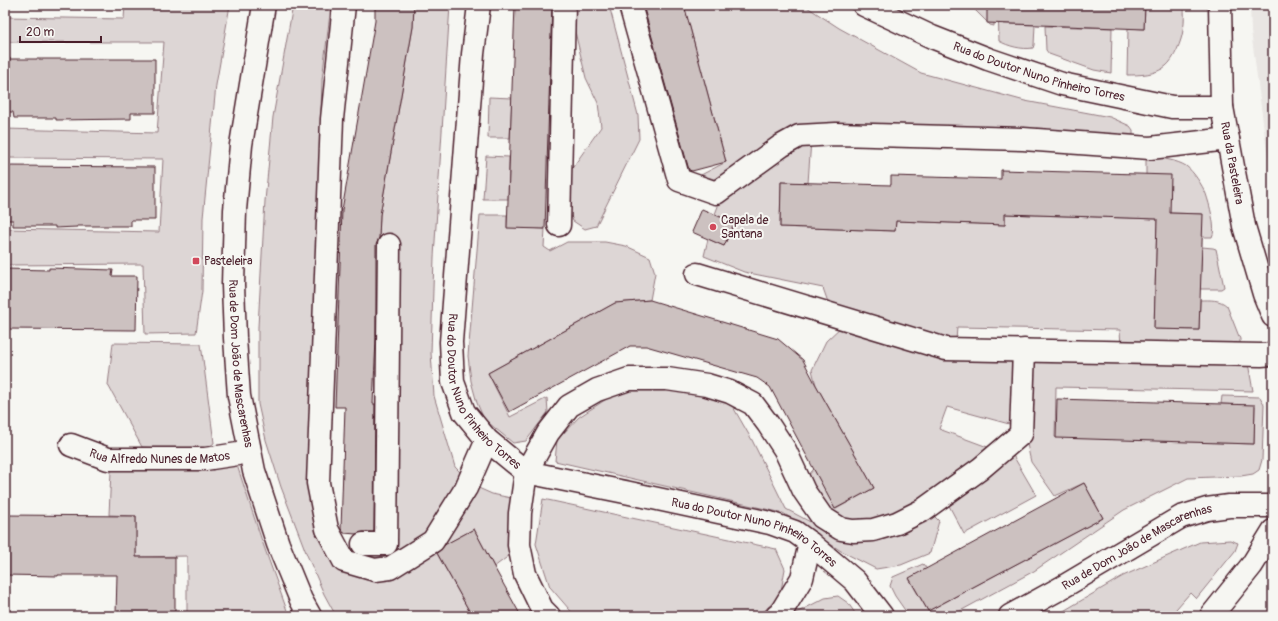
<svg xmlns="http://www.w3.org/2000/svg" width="1278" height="621" viewBox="0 0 1278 621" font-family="Pangolin,sans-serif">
<rect width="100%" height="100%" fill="#f6f6f2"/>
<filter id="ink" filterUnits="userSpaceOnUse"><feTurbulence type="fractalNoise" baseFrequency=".025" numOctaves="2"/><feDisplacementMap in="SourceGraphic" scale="8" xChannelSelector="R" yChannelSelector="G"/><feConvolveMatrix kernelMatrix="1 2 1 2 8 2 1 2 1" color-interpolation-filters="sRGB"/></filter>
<g filter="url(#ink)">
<path fill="#e9e6e3" d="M1250,5h23v176l-7,-36 -15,-114z"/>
<g fill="#ddd6d5" stroke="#947a80">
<path d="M125,5h105l-14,80 -13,133 -1,73 -6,42 -51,1 -2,-70 -138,1v-36l154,3 4,-73 -158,-1v-29l152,4 7,-91h-159v-25l119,2z"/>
<path d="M293,5h38l-9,75 -9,281 25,206 29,12 41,-11 -14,-17 2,-313h-17l1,-23 33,-188 1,-22h36l-16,252 -3,96 3,43 21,71 19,19 18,8 19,4 -1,57 -16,12 -20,-38 -39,21 37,66h-136l-12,-22 -17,-39 -26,-68 -15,-47 -8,-36v-77l7,-126 8,-84z"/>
<path d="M572,5h37l29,110 1,24 -43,87 -11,3 -12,-8 -6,-15 -1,-29 35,-50 -3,-24 -12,-25 -14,-59z"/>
<path d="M684,5h120l35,23 82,45 104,28 85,16 20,9 3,4v8l-207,-9 -131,-4 -78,55 -16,-5 25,-13z"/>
<path d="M968,5h26v21l-4,-1 -19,-19z"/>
<path d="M998,5h6v19l31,1 -1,20 -1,3c-11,2 -25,-2 -34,-7z"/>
<path d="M1145,5h39c0,8 1,17 -1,25 -1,10 -9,30 -17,36 -10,9 -27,9 -39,9l1,-47 16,1z"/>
<path d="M1045,26l67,2 -1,45 -17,-3 -45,-16 -3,-4z"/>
<path d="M489,97l23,1 -2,40h-22z"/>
<path d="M811,140l-3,43 -27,-1 -1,45 115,4 1,-10 109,4v-11l152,5 -3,110 45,1 1,-30c10,0 20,-1 27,6l13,33v7l-119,1 -1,-17 -163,-3 -1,14 -127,-36 -6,-17 -79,-16 -40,-16 4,-17 16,7 10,-23 -19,-9 7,-18z"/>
<path d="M486,156l23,1 -1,42h-25z"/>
<path d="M1153,157c11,2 23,3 33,9 8,6 16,19 20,28 3,9 11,36 6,43h-10v-23l-32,-1 -24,-38v-14l2,-3z"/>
<path d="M480,215h27v12l38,2 -1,18 6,4 17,-9h38l21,4 24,11 5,16 -5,27 -35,3 -127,70 22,44 37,-19 1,14 -22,29 -13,2 -29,-24 -7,-16 -6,-22 -3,-25z"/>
<path d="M1202,247l11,1 3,1 8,38 -3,2h-21z"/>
<path d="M843,325l109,33 296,5 5,28 -197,-4 -1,50 199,7 1,-38 -34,-2 1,-8 38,1 4,7 -2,56 -3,10 -6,4 -12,2 -53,2 -64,32 -90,61 -83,45h-42l-14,-20 -5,-10 3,-9 30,-13 4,5 -18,10 19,32 175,-93 -19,-35 -29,13 -24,-34 -4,-18 4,-14 -84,-23 -8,22 54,20 -73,56 -54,23 -32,-8 -28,-42 8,-9 22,40 38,-21 -58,-103 -4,-15 14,-29z"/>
<path d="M113,343l88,1 13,99 -9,7 -63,-3 -34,-62z"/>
<path d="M643,386l65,7 25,14 19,33 34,69 45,24 26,8 32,-4 43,-23 7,7 -9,32 -29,12 -25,4 -35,-18 -58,-38 -228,-52 2,-21 22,-23 32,-21z"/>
<path d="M1011,452l25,43 -72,39 -18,-34z"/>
<path d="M236,462l26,79 27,75h-102v-60l-51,1v-41l-27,-1 2,-44 22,-7 80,6z"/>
<path d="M543,499l233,50 9,20 -5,27 -16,15 -10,5h-179l-25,-29 -14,-43z"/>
<path d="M1230,540l8,3 -3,8 -39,48 -6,-6 -20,23h-115l68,-40 47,-21 30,-13z"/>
<path d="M838,596l10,7 9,13h-67l35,-18z"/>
</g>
<g fill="#ccc1c0" stroke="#4a1f2b">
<path d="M375,5h39l-1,22 -33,188 -1,23 -3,7v94l-3,65h2l-1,128h-11l-7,2 -12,-1 -3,-4 4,-122h-10l7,-197 33,-189z"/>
<path d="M515,5h37l-7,224 -38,-1z"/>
<path d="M643,5h41l42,157 -34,9 -3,-1z"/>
<path d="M987,5h158l-1,24 -157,-6z"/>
<path d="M5,59h150v54h-24v6l-75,1v-2h-42l-1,-6h-8z"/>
<path d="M5,166l150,1v53h-24v6h-54v1l-22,1v-2h-42v-6h-8z"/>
<path d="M1001,170l170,5 -1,38 33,1 -4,116 -45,-1 3,-110 -152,-5v11l-109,-4 -1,10 -115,-4 1,-45 110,3v-9l110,3z"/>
<path d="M702,209l32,14 -10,23 -32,-14z"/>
<path d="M49,268l64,2 -1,6h25l-1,54 -131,-1v-60l44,1z"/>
<path d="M650,300l128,39 25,21 13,25 58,103 -39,21 -65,-122 -13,-9 -111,-32h-16l-121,66 -21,-39 127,-70z"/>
<path d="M1057,399l198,6 -1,39 -198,-6z"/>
<path d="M1084,483l19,35 -175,93 -19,-33z"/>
<path d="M5,515l131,1v41h39v59h-55v-2h-4l1,-39h-59v1l-53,-1z"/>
<path d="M474,529l20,38 27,49h-49l-35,-63 9,-9z"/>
</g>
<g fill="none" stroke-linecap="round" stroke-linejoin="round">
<g stroke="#4a1f2b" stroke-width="25">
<g id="minor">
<path id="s1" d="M264,5l-23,140 -6,65 -2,75 2,53 4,58 15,75 24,73 23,56 9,16"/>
<path d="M344,5l-12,114 -14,364 9,46 17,32 31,9 15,-2 43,-27 33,-53 21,-48"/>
<path id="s2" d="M479,5l-6,49 -22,288 2,40 11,30 23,28 39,32 99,20 145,31 25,9 15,11 45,38 27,35"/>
<path d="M630,5l49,175 37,13 65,-47 18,-10 37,-2 187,5 127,9 78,-9"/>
<path id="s3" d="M864,5l68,32 56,22 74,25 110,23h50"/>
<path id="s4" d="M1220,5l2,102 22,119 20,68 9,22"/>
<path d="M559,225l5,-220"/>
<path d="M697,274l249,75 315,6 12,-1"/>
<path id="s5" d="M71,445l37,14h97l33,-5 11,-4"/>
<path d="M363,544h23l3,-299"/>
<path d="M549,616l-7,-7 -17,-35 -6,-29 1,-32 6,-41 22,-39 21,-27 28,-16 32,-11h38l40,6 23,7 23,12 15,20 17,26 19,41 18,26 19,12 12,2 20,-1 24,-7 26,-13 57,-41 41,-35 3,-84"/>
<path d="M777,616l3,-2 22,-36 8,-35"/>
<path id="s6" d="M1010,616l51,-28 120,-71 26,-8 22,-3h44"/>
<path d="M1211,616l41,-51 21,-34"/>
</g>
</g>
<use href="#minor" stroke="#f6f6f2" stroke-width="22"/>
</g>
</g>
<g fill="#d1495b" stroke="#f6f6f2" stroke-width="1.5">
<circle cx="713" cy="227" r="4"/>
<rect x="192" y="257" width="8" height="8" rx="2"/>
</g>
<g text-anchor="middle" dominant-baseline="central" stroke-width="4" stroke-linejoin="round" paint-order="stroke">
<g font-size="12" fill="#4a1f2b" stroke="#f6f6f2">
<text stroke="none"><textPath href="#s3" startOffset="188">Rua do Doutor Nuno Pinheiro Torres</textPath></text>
<text stroke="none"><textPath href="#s4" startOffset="159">Rua da Pasteleira</textPath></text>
<text stroke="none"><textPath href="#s1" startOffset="361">Rua de Dom João de Mascarenhas</textPath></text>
<text stroke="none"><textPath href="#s2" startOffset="399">Rua do Doutor Nuno Pinheiro Torres</textPath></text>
<text stroke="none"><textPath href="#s5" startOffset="91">Rua Alfredo Nunes de Matos</textPath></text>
<text stroke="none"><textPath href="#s2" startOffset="735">Rua do Doutor Nuno Pinheiro Torres</textPath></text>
<text stroke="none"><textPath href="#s6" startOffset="145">Rua de Dom João de Mascarenhas</textPath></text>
</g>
<g font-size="12" fill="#4a1f2b" stroke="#f6f6f2" text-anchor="start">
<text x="721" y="220">Capela de<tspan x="721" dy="14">Santana</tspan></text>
<text x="204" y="261">Pasteleira</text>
</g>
</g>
<rect width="1278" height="621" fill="none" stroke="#f6f6f2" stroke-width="20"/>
<rect x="10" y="10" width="1258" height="601" fill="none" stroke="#4a1f2b" stroke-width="1.5" filter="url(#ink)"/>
<path d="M20 36v6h81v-6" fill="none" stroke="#4a1f2b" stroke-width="2"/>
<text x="26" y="36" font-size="12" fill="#4a1f2b" stroke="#f6f6f2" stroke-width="3" paint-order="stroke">20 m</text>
</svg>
